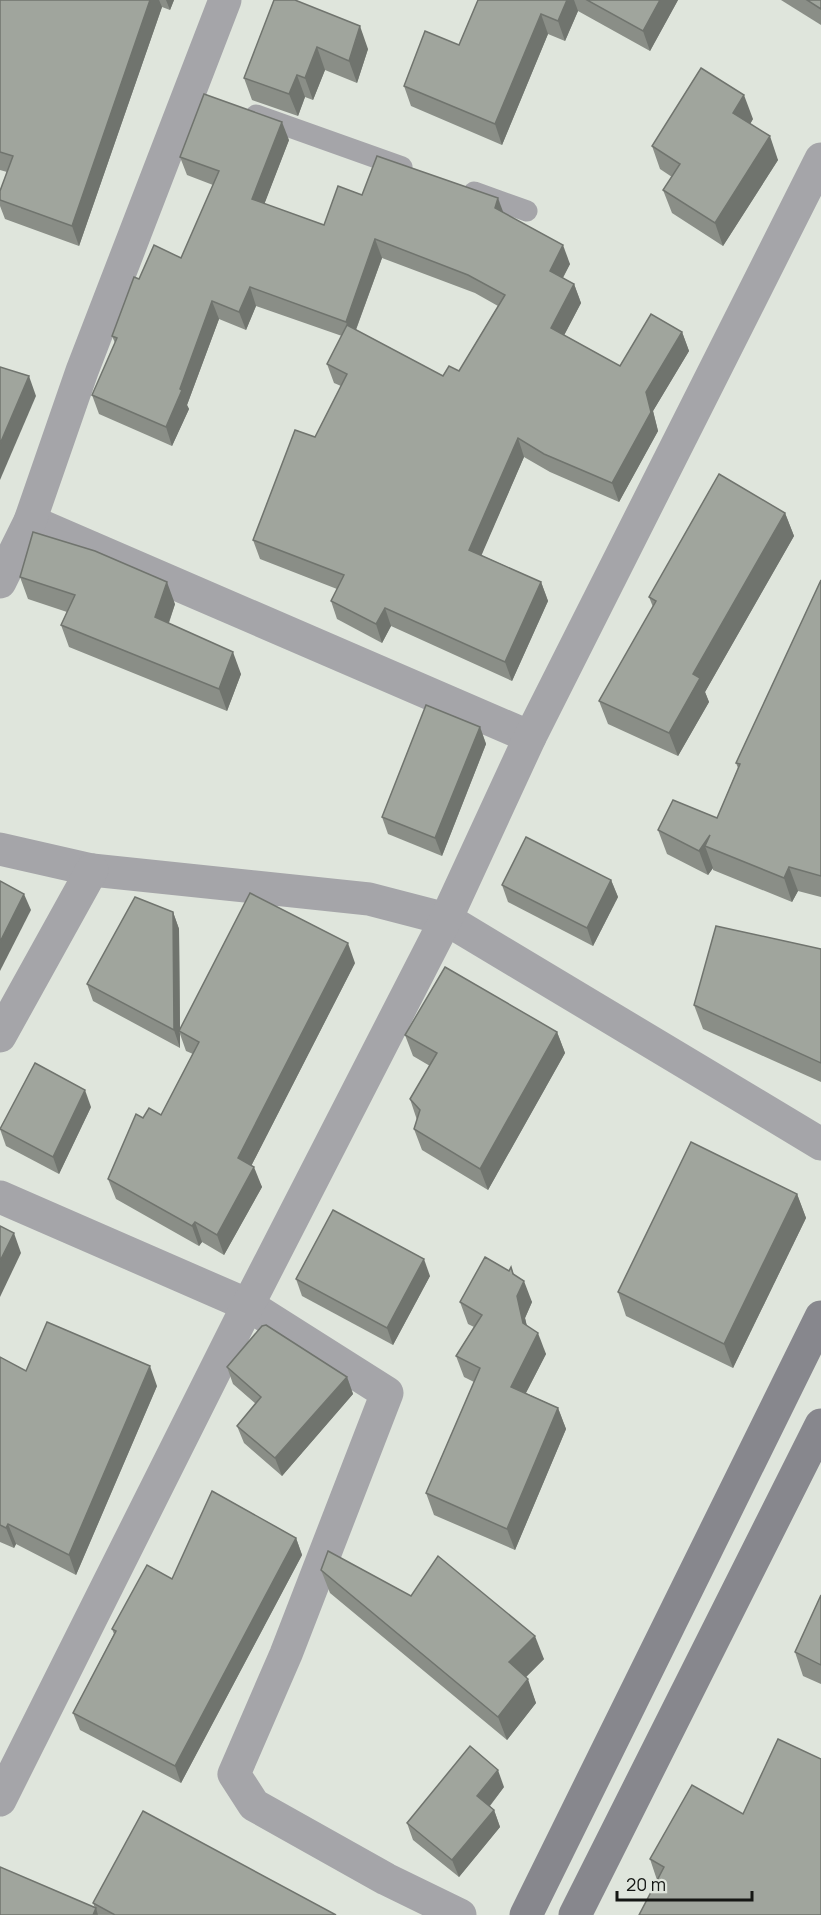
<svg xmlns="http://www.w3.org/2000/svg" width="821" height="1915" viewBox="0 0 821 1915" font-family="Manrope,sans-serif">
<rect width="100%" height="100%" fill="#dfe5dc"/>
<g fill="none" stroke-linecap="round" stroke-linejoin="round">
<g stroke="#a5a5a9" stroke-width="21">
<path d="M256,115l146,52"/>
<path d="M474,192l53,19"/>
</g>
<g stroke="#a5a5a9" stroke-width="33">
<path d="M30,521l500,216"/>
<path d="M0,582l30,-61 52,-150 143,-371"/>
<path d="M0,849l92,21 277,29 77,20 375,225"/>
<path d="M0,1036l92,-166"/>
<path d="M0,1197l248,108 139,88 -101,261 -52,120 20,31 132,74 74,36"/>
<path d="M0,1800l248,-495 198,-386 84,-182 291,-578"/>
</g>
<g stroke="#87878d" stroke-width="33">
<path d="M526,1915l295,-598"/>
<path d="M575,1915l246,-490"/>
</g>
</g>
<g fill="#8a8e87" fill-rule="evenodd">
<path d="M0,0h174l-4,10 -8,-3 -83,239 -74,-27 -5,-13v-15l7,-19 -7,-2z"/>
<path d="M274,0l94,49 -11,34 -32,-13 -12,30 -8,-3 -7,19 -46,-16 -8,-22z"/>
<path d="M478,0h200l-28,51 -72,-40 -13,30 -17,-7 -46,111 -91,-39 -7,-20 55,-41z"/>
<path d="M781,0h40v25z"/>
<path d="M753,119l-3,5 28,36 -55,86 -51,-33 -9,-23 9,-13 -12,-8 -8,-23z"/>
<path d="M289,140l-25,64 60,21 38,-30 142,18 66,51 -7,14 11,6 7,19 -17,32 56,31 62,-34 7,19 -36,60 5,20 -39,71 -69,-30 -26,-15 -43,98 60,27 7,19 -36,80 -121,-55 -9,17 -45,-24 -6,-18 6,-12 -77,-30 -7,-19 62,-103 26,-51 -7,-3 -7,-19 15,-28 -86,-30 -10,24 -27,-11 -32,86 2,4 -17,37 -73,-32 -7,-19 23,-52 -3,-7 27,-57 42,-21 32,-73 -26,-10 -7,-18zM382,258l93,35 23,13 -39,65 -16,5 -87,-46z"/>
<path d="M785,513l9,23 -89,156 4,10 -31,54 -70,-32 -9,-23 54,-94 -4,-10z"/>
<path d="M20,577l155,27 -6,19 72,51 -14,37 -158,-64 -8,-22 6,-13 -39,-13z"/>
<path d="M821,580v317l-23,-6 -6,11 -79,-32v-2l-5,7 -41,-21 -9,-24 59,-12 21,-50 -2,-5z"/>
<path d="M480,727l6,17 -44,112 -54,-22 -6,-17z"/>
<path d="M611,880l7,17 -25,49 -85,-44 -6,-17z"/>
<path d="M173,912l6,17 1,100 175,-66 -104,203 11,21 -38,68 -22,-13 -3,4 -83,-47 -8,-20 35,-61 18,-3 32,-61 -7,-3 -6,-17v14l-87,-47 -6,-17z"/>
<path d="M821,949v133l-118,-53 -9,-24z"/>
<path d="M557,1032l8,21 -77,137 -66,-40 -8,-21 3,-9 -7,-21 20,-33 -17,-10 -8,-21z"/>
<path d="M91,1107l-32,67 -53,-28 -6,-17z"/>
<path d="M797,1194l9,24 -73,150 -107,-52 -8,-24z"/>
<path d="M514,1275l18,27 -7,16 2,8 19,28 -20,39 32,15 8,21 -51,121 -81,-35 -8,-22 48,-111 -10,-5 -8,-21 18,-29 -6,-3 -8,-22z"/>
<path d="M430,1276l-37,69 -91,-49 -6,-17z"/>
<path d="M0,1357l26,14 131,15 -81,189 -60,-31 -2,4 -14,-6z"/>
<path d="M227,1367l120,10 6,17 -71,82 -38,-33 -7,-17 19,-22 -23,-20z"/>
<path d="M296,1538l6,17 -121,228 -101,-53 -7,-17 41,-79 -2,-5 60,-50z"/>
<path d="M321,1570l90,26 133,63 -18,18 10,26 -29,37 -177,-147z"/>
<path d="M821,1595v89l-18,-8 -8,-24z"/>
<path d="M504,1787l-14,19 4,4 6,17 -41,50 -46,-37 -6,-17z"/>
<path d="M743,1814l-86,66 -7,-21z"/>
<path d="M93,1903l243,12h-336l95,-7z"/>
</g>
<g fill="#70746e">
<path d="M150,0h9l3,7 -83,239 -7,-20z"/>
<path d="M166,0h8l-4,10z"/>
<path d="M567,0h7l4,11 -13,30 -7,-20z"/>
<path d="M660,0h18l-28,51 -7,-20z"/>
<path d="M541,14l7,20 -46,111 -7,-21z"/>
<path d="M360,26l8,23 -11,34 -8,-22z"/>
<path d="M317,47l8,23 -12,30 -8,-22z"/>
<path d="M297,75l8,22 -7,19 -9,-22z"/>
<path d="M744,95l9,24 -11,18 -9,-24z"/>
<path d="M282,122l7,18 -30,78 -7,-19z"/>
<path d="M770,136l8,24 -55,86 -8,-23z"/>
<path d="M498,198l7,19 -10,-9z"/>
<path d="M375,239l7,19 -30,82 -6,-18z"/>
<path d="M563,245l7,19 -14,26 -6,-19z"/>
<path d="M574,284l7,19 -23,44 -7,-19z"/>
<path d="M250,287l6,19 -10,24 -7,-18z"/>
<path d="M212,301l7,18 -32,86 2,4 -17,37 -6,-19z"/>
<path d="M682,332l7,19 -36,60 5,20 -39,71 -7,-19 34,-91z"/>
<path d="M29,376l7,20 -36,84v-36z"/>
<path d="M518,438l6,19 -48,111 -7,-18z"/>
<path d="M785,513l9,23 -89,156 4,10 -31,54 -9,-23 24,-59z"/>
<path d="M167,582l8,22 -12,35 -8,-22z"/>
<path d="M541,582l7,19 -36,80 -7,-19z"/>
<path d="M385,608l6,18 -9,17 -6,-19z"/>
<path d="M233,652l8,22 -14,37 -8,-22z"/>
<path d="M480,727l6,17 -44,112 -7,-18z"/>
<path d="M710,835l-5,11 8,22 -5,7 -9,-24z"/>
<path d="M789,867l9,24 -6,11 -8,-24z"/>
<path d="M611,880l7,17 -25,49 -6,-18z"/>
<path d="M24,894l7,16 -31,61v-29z"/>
<path d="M173,912l6,17 1,103 -1,-1 1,3v14l-6,-18z"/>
<path d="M348,943l7,20 -110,215 -7,-20z"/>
<path d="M557,1032l8,21 -77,137 -8,-21z"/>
<path d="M85,1090l6,17 -32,67 -6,-17z"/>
<path d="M254,1167l8,20 -38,68 -7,-20z"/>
<path d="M797,1194l9,24 -73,150 -9,-24z"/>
<path d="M195,1222l7,20 -3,4 -7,-20z"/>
<path d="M14,1233l7,20 -21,44v-36z"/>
<path d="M424,1259l6,17 -37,69 -6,-17z"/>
<path d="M511,1267l8,21 5,-7 8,21 -7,16 6,27 -8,-22z"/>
<path d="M538,1333l8,21 -28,54 -7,-21z"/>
<path d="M150,1366l7,20 -81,189 -7,-20z"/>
<path d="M347,1377l6,17 -71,82 -7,-18z"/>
<path d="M558,1408l8,21 -51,121 -8,-21z"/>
<path d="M8,1524l8,20 -2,4 -8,-20z"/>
<path d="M296,1538l6,17 -121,228 -6,-17z"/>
<path d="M535,1636l9,23 -26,26 -9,-23z"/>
<path d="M528,1679l8,24 -29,37 -9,-23z"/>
<path d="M498,1770l6,17 -20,26 -7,-17z"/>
<path d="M494,1810l6,17 -41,50 -7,-17z"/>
<path d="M96,1908l2,7h-5z"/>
</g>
<g fill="#a0a59d" stroke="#70746e" stroke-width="1.5">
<path d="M0,0h150l-78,226 -72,-26v-9l13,-35 -13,-4z"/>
<path d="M274,0h21l65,26 -11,35 -32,-14 -12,31 -8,-3 -8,19 -45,-16z"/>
<path d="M478,0h89l-9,21 -17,-7 -46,110 -91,-38 21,-55 34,14z"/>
<path d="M587,0h73l-17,31z"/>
<path d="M807,0h14v9z"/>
<path d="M701,68l43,27 -11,18 37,23 -55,87 -52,-33 17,-26 -28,-18z"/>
<path d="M204,94l78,28 -30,77 72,26 14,-39 24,9 15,-39 121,42 -3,10 68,37 -13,26 24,13 -23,44 69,38 31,-52 31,18 -36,60 5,20 -39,71 -68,-29 -26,-16 -49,112 72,32 -36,80 -120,-54 -9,16 -45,-23 13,-26 -91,-35 42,-110 20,7 32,-63 -20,-10 20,-39 96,51 6,-10 10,5 46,-76 -37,-20 -93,-36 -29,83 -96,-35 -11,25 -27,-11 -32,88 2,1 -16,37 -74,-32 25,-57 -5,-2 22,-59 5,2 15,-34 27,13 38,-87 -39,-14z"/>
<path d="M0,367l29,9 -29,68z"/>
<path d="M719,474l66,39 -92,161 7,4 -31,55 -70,-32 57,-100 -7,-4z"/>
<path d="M33,532l62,19 72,31 -12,35 78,35 -14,37 -158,-64 14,-30 -55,-18z"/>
<path d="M821,580v296l-32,-9 -5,11 -79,-32 5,-11 -11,16 -41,-21 15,-30 44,18 23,-54 -4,-1z"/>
<path d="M426,705l54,22 -45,111 -53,-21z"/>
<path d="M526,837l85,43 -24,48 -85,-43z"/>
<path d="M0,881l24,13 -24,48z"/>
<path d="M250,893l98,50 -110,215 16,9 -37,68 -22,-13 -3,4 -84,-47 28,-65 7,4 6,-10 12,7 38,-73 -20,-11z"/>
<path d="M135,897l38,15 1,118 -87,-46z"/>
<path d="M716,926l105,23v114l-127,-58z"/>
<path d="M445,967l112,65 -77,137 -66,-40 6,-19 -10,-11 27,-46 -32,-18z"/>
<path d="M35,1063l50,27 -32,67 -53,-28z"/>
<path d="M691,1142l106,52 -73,150 -106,-52z"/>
<path d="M333,1210l91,49 -37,69 -91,-49z"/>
<path d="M0,1226l14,7 -14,28z"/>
<path d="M485,1257l24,14 2,-4 2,7 11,7 -7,15 6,27 15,10 -27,54 47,21 -51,121 -81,-36 54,-125 -24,-12 26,-41 -22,-13z"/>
<path d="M47,1322l103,44 -81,189 -61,-31 -2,4 -6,-3v-168l26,14z"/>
<path d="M266,1325l81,52 -72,81 -38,-32 24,-29 -34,-30 35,-41z"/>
<path d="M212,1491l84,47 -121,228 -102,-53 43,-82 -4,-2 35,-64 25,14z"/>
<path d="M328,1551l83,45 27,-40 97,80 -26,26 19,17 -30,38 -177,-147z"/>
<path d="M821,1595v70l-26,-13z"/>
<path d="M778,1739l43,20v156h-182l25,-48 -14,-8 42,-74 51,29z"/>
<path d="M470,1746l28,24 -21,26 17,14 -42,50 -45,-37z"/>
<path d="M143,1811l193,104h-221l-22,-12z"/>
<path d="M0,1867l96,41 -3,7h-93z"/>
</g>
<path d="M617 1891v9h135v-9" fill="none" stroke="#151714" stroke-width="3"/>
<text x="626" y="1891" font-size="18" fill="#151714" stroke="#dfe5dc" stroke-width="4.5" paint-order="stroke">20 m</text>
</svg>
